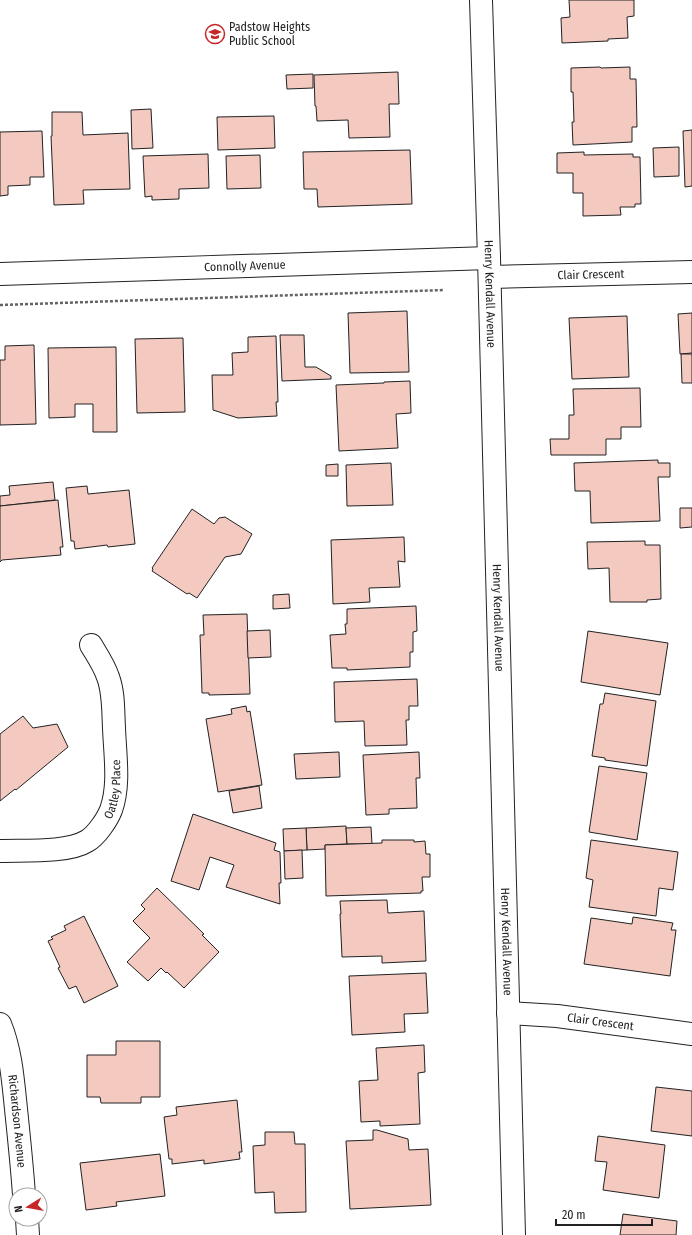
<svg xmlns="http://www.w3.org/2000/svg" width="692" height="1235" viewBox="0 0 692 1235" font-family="'Fira Sans Condensed',sans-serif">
<rect width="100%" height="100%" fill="#fff"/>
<g fill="#f3c9c0" stroke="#222">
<path d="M569,0h65v16l-7,1 1,21 -20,1v2l-46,2 -1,-25 9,-1z"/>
<path d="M600,67l1,1 29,-1v12h6l1,48h-5v15l-59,3 -1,-23h2l-1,-30h-2v-24z"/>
<path d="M398,72l1,32h-10l1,33 -41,1 -1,-18 -31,1 -1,-15h-1l-1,-31z"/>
<path d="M313,74v14l-26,1 -1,-14z"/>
<path d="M151,109l2,39 -21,1 -1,-39z"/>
<path d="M52,112h30l1,23 45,-2 2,56 -47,1 1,14 -30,1 -3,-69h1z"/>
<path d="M274,116l1,32 -57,2 -1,-33z"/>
<path d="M692,130v56l-7,1 -2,-56z"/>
<path d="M42,131l2,46h-14v8l-22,1v9l-8,1v-64z"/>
<path d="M679,147v29l-25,1 -1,-29z"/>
<path d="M410,150l2,54 -94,3 -1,-18h-13l-1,-37z"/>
<path d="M584,152v3l49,-1v3h7l1,47h-6v3h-15l1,8 -38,1v-23h-10v-20h-16v-20z"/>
<path d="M208,154l1,34 -30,1v10l-27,1v-4l-7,1 -2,-41z"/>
<path d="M260,155l1,33 -34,1 -1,-33z"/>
<path d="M407,311l2,61 -59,1 -2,-60z"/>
<path d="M692,313v40l-12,1 -2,-40z"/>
<path d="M627,316l2,61 -57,2 -3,-61z"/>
<path d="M280,335h24l1,32h11l15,9v3l-49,2z"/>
<path d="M276,336l2,66h-2l1,14 -39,2 -25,-8 -1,-35h21l-1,-22 16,-1v-15z"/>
<path d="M183,338l2,74 -48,1 -2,-74z"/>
<path d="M34,345l2,79 -36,1v-65h5v-14z"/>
<path d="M116,347l1,85h-24v-28h-18v13l-26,1 -1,-70z"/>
<path d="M681,354h11v29h-10z"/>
<path d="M410,381l1,32 -15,1 2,34 -59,3 -3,-66 48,-2v-1z"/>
<path d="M640,388l1,39h-20v12h-15v16h-55l-1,-16h19v-24h5l-1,-26z"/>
<path d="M658,460v3h12v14h-12l2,44 -69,2 -1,-32h-15l-1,-28z"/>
<path d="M391,463l2,42 -46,1 -1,-41z"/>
<path d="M338,464v12h-12v-11z"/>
<path d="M53,482l2,18 -55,6v-10l10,-1 -1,-9z"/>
<path d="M87,486l1,8 41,-4 6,54 -27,3 -1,-2 -32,4 -1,-8h-3l-5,-53z"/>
<path d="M58,500l5,47h-3l1,8 -59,5 -2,2v-56z"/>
<path d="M680,508h12v19l-12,1z"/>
<path d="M192,509l22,15 5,-6 6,-1 27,17 -11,20 -16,3 -28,41 -8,-5 -2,1 -35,-23 1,-2 -1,-1z"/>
<path d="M404,537l1,25 -7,-1 2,26 -31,1 1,14 -37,2 -2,-64z"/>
<path d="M645,541v4h15l1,54 -14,1v2h-37l-1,-34 -21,1 -1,-27z"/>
<path d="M289,594l1,14 -17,1v-14z"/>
<path d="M416,606l1,25 -4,1v20h-3v15l-63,3v-2h-15l-2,-33 16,-1 -1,-10h2v-15z"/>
<path d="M247,614l3,80 -41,1v-2h-7l-2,-58h4l-1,-20z"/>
<path d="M270,630l1,27 -23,1 -1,-27z"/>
<path d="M588,631l80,12 -8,52 -79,-13z"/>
<path d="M417,679l1,27h-9v14h-3l1,25 -42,1 -1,-25 -29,1 -1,-40z"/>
<path d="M605,693l51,8 -9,65 -42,-6v-2l-13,-2 8,-52h3z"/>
<path d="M246,706l1,6 3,-1 12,74 -44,7 -12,-73 26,-5 -1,-5z"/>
<path d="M23,716l10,12 24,-4 11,23 -52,43 -1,-1 -15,12v-67z"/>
<path d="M339,752l1,25 -44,2 -2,-25z"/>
<path d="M419,752l1,26h-4l1,30 -28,1v5l-23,1 -3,-60z"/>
<path d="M599,766l48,7 -10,67 -48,-8z"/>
<path d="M259,786l3,22 -29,5 -4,-22z"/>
<path d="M193,814l83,29 -2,7 6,2 1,31h-2l1,21 -54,-17 8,-22 -24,-8 -11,33 -28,-9z"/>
<path d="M346,826l1,18 -22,1v4l-18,1 -1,-22z"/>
<path d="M371,827l1,17h-25l-1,-16z"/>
<path d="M306,828l1,22 -23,1 -1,-22z"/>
<path d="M382,840h32v2l11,-1 1,13h4v23h-8l1,14h-2v2l-95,3 -1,-51 57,-2z"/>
<path d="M591,840l87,12 -5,38 -14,-2 -3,28 -67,-9 4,-27 -7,-2z"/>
<path d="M302,850l1,28 -18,1 -1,-28z"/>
<path d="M157,888l47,46 -2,1 17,17 -35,36 -17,-16 -1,1 -5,-5 -13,13 -21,-19 23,-24 -17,-17 12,-12 -4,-4z"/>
<path d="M387,900l1,13 36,-2 2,50 -44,2v-7l-40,1 -2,-43h1l-1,-13z"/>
<path d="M84,916l34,70 -34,17 -8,-17 -7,3 -11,-21 2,-1 -12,-26 5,-2 -2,-2 15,-7 -2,-4z"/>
<path d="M633,917l40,6 -2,7h5l-6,46 -86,-12 7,-46 41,6z"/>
<path d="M426,973l2,40 -24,1 1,18 -53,3 -3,-59z"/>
<path d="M116,1041h44v56h-19v6h-40l-1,-6h-13v-42h29z"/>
<path d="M424,1045l1,27 -7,1 2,51 -40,2v-5l-19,1 -2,-41 19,-1 -2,-32z"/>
<path d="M656,1087l36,4v45l-41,-5z"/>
<path d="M237,1100l5,52h-3l1,7 -36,5v-4l-32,4v-5h-3l-5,-42 13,-2 -1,-8z"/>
<path d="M373,1130h4l31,9 1,11 19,-1 3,56 -81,4 -4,-68 27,-1z"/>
<path d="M265,1132h29l1,12h10l1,68 -31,1 -1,-21 -19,1 -2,-47 12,-1z"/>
<path d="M598,1136l67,9 -6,53 -56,-8 4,-28 -12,-1z"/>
<path d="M160,1154l5,42 -49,6 1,4 -31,4 -6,-47z"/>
<path d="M623,1214l54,7 -1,14h-56z"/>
</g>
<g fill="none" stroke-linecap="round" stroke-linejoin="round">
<g stroke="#222" stroke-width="24">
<g id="minor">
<path id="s1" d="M481,0l8,258 25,977"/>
<path id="s2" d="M0,274l489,-16"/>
<path id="s3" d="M490,277l202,-5"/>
<path id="s4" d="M0,851c23,-1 68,2 87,-10 9,-5 20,-21 24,-31 9,-25 4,-55 3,-82 -1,-17 0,-35 -6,-51 -4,-12 -11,-22 -17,-32"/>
<path id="s5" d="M508,1013l49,3 135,18"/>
<path id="s6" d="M0,1024c11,27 13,56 16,85 3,29 6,57 8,86"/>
<path d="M27,1219l1,16"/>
</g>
</g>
<path stroke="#646464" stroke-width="2.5" stroke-dasharray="3 2" stroke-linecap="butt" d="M0,305l444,-15"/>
<use href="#minor" stroke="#fff" stroke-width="22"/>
</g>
<defs>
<g id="school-ring" transform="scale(1)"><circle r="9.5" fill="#fff" stroke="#c62828" stroke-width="1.5"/><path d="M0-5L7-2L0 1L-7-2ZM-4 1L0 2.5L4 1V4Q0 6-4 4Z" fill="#c62828"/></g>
</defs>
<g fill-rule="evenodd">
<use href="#school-ring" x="215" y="34"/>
</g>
<g text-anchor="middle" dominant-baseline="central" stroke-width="3" stroke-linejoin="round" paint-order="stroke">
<g font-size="12" fill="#222" stroke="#fff" text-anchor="start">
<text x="229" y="27">Padstow Heights<tspan x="229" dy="14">Public School</tspan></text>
</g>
<g font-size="12" fill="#222" stroke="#fff">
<text stroke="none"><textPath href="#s2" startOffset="245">Connolly Avenue</textPath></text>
<text stroke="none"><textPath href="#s3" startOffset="101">Clair Crescent</textPath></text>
<text stroke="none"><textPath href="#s1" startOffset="294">Henry Kendall Avenue</textPath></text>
<text stroke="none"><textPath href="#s1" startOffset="618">Henry Kendall Avenue</textPath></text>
<text stroke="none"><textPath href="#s4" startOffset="149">Oatley Place</textPath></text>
<text stroke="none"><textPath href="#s1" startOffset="942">Henry Kendall Avenue</textPath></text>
<text stroke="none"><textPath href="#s5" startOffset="93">Clair Crescent</textPath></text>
<text stroke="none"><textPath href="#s6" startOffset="99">Richardson Avenue</textPath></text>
</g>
</g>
<g transform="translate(28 1207) rotate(259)"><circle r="19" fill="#ffffff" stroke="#a7a7a7"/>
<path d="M0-3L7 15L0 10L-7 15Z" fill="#c62828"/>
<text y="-6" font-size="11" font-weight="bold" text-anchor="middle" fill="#222222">N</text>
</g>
<path d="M556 1219v6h96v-6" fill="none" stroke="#222222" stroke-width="2"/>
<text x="562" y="1219" font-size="12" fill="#222222" stroke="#ffffff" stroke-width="3" paint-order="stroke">20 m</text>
</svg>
